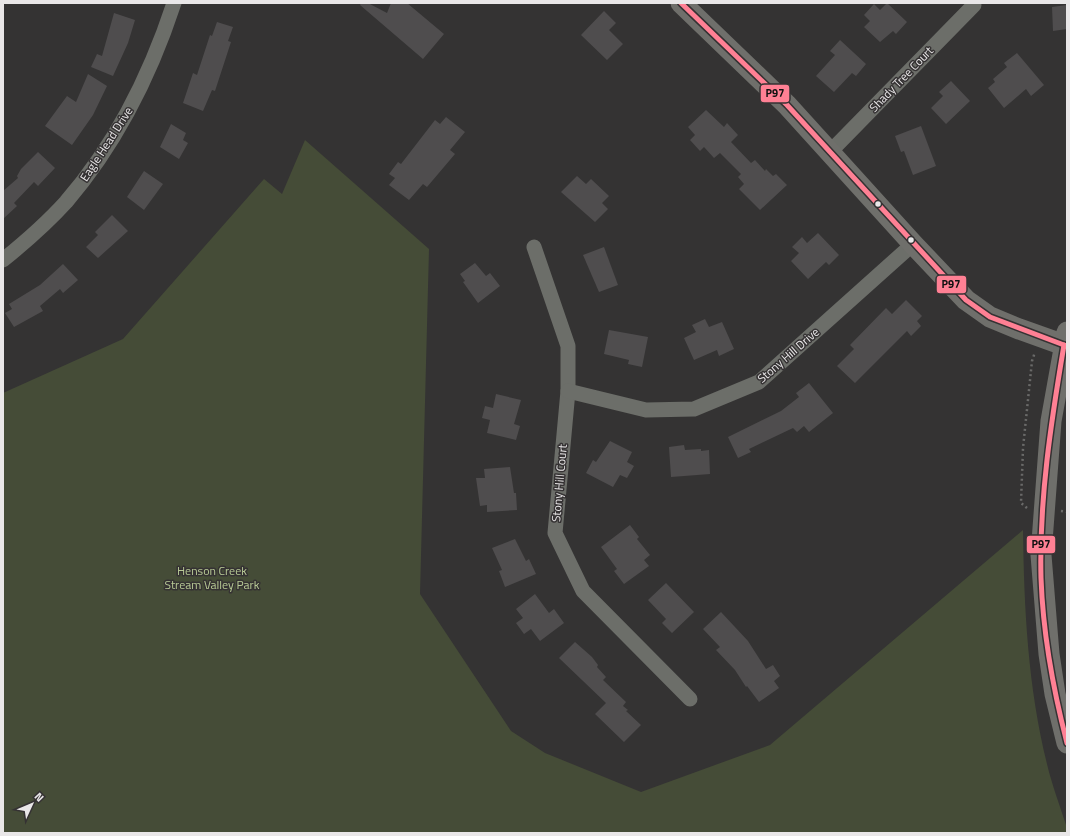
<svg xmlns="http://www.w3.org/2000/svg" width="1070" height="836" viewBox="0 0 1070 836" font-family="'Titillium Web',sans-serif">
<rect width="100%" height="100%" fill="#343333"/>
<g fill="#454c37">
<path d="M305,140l124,109 -9,345 91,137 34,22 96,39 129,-47 253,-215c1,79 5,157 24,234 5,21 13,42 20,64v5h-1064v-440l120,-54 141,-160 18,15z"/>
<path d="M1066,525l1,1v92z"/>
</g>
<g fill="#4f4d4e">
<path d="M361,3h7l19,10 4,-10h16l37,31 -21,25 -63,-54z"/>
<path d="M887,3l20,19 -11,12 -3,-3 -13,11 -16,-15 6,-6 -6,-6 10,-11 6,6z"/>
<path d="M1067,5v24l-14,2 -1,-24z"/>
<path d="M604,11l12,12 -7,7 14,14 -16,16 -26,-25z"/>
<path d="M114,13l21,7 -7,23 -15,33 -22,-9 6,-13 5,2z"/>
<path d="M217,22l16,5 -5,14 3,1 -16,49 -3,-1 -9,21 -20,-8 10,-30 4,2 13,-40 2,1z"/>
<path d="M840,40l26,24 -10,12 -4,-3 -18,19 -18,-16 19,-21 -5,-4z"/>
<path d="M1017,53l27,32 -13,11 -5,-7 -22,19 -16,-20 7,-6 -2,-3 14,-12 -3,-4z"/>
<path d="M88,74l19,12 -14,29 -21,30 -27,-19 22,-30 9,6z"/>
<path d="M951,81l19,20 -24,23 -15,-16 12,-12 -4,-4z"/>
<path d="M706,110l18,17 3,-4 11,12 -7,7 20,21 4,-3 10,11 1,-2 7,7 3,-2 11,11 -27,25 -21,-21 5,-5 -6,-7 3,-3 -21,-21 -6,5 -10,-11 -4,4 -10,-11 5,-5 -7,-8z"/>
<path d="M446,117l19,15 -15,18 5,4 -28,33 -4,-3 -14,16 -20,-15 6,-7 -6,-4 9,-12 3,2 34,-44 5,4z"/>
<path d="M171,124l15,9 -3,7 5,3 -9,16 -19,-12z"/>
<path d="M921,126l15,40 -23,9 -9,-24 -3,1 -6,-16z"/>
<path d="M38,152l17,16 -17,18 -4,-4 -20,21 3,3 -14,13v-28l15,-13 -1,-2 4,-7z"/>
<path d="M144,171l19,13 -19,26 -17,-13z"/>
<path d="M577,176l9,8 5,-5 18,17 -7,7 6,6 -13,13 -34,-30z"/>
<path d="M112,215l16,16 -30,27 -12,-11 12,-12 -3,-3z"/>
<path d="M818,233l21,22 -10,10 -3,-3 -18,17 -17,-18 8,-8 -7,-6 10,-10 5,6z"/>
<path d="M604,247l14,38 -19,7 -16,-37z"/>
<path d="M475,263l11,13 4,-3 10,13 -22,17 -15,-21 2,-1 -5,-7z"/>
<path d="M63,264l15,16 -15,13 -3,-4 -20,17 3,5 -29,16 -9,-14 7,-4 -3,-5 31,-19z"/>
<path d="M906,300l16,16 -5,5 4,5 -10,10 -4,-5 -52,52 -18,-17 17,-17 -4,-4 36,-37 6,6z"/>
<path d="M705,319l4,8 13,-5 12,27 -15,7 -2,-6 -23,10 -10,-22 12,-6 -4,-7z"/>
<path d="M609,330l39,7 -6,30 -14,-3 1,-4 -25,-6z"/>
<path d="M809,383l24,30 -24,19 -5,-6 -7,6 -4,-4 -44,21 2,3 -13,6 -10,-21 53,-26 18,-14 -3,-4z"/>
<path d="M496,394l25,6 -7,24 6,2 -4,14 -29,-7 3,-13 -8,-2 3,-12 8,2z"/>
<path d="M610,441l22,11 -5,10 7,4 -7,12 -7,-3 -7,12 -27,-14 7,-13 3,2z"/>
<path d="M684,445l1,5 16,-1v2l8,-1 1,24 -39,3 -2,-30z"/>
<path d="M510,467l4,26h2l1,17 -30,2v-7l-7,1 -4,-28h9l-1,-9z"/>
<path d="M630,525l9,12 -2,2 13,16 -6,5 5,6 -25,18 -10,-13 3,-2 -16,-22z"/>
<path d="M515,539l11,22 3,-2 7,15 -31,13 -6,-16 3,-1 -10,-22z"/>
<path d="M666,583l28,29 -22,21 -10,-10 4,-4 -18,-19z"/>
<path d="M535,594l14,19 5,-4 10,14 -24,18 -9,-12 -7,5 -8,-11 7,-5 -7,-9z"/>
<path d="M721,612l27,29 18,28 7,-4 7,11 -6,5 5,7 -20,14 -12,-16 -1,1 -11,-17 -19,-20 4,-3 -17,-18z"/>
<path d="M575,642l17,15 6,8 -1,2 9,10 -3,3 23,22 -3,4 5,4 -2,1 15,14 -17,17 -29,-28 11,-11 -47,-45z"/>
</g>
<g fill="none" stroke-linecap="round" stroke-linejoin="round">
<g stroke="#6a6a69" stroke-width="2.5" stroke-dasharray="2 3" stroke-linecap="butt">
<path d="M1027,508l-6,-5 2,-55 9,-87 3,-9"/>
<path d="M1061,511l6,1"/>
</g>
<g stroke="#6c6e69" stroke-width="15">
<path d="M829,153l145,-148"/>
<path d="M534,247l34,99v45l-13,142 28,58 107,108"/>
<path d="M3,260c21,-17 44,-37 63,-58 50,-58 84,-126 108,-199"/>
<path d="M568,391l78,19 48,-1 65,-27 154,-138"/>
</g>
<g stroke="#6f6f6b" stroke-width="21">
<path d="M681,3l106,102 126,139 53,56 24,17 29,12 45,16"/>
<path d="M1067,332l-16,89 -10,134 8,99 6,40 12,49"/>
</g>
<g stroke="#353233" stroke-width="8">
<g id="bus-1">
<path d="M681,3l106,102 179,195 24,17 74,28"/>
<path d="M1064,345c-13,77 -25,155 -23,233 2,56 12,111 26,165"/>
</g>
</g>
<use href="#bus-1" stroke="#ff8094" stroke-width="5"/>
</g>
<g fill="#e9e7e8" stroke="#353233" stroke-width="1.5">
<circle cx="878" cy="204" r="3.5"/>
<circle cx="911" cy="240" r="3.5"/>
</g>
<g text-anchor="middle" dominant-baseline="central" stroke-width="3" stroke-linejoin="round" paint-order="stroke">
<g font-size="12" fill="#e9e7e8" stroke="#353233">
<text transform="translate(901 79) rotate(-46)">Shady Tree Court</text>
<text transform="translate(106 144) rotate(-57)">Eagle Head Drive</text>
<text transform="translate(788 355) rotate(-41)">Stony Hill Drive</text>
<text transform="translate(559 483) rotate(-85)">Stony Hill Court</text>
</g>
<g font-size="12" fill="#b9cb96" stroke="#353233">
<text x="212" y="570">Henson Creek<tspan x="212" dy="14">Stream Valley Park</tspan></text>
</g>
</g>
<g stroke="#353233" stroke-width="1.5">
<rect x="760" y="84" width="30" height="19" rx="4" fill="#ff8094"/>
<rect x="936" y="275" width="31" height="19" rx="4" fill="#ff8094"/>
<rect x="1026" y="535" width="30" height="19" rx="4" fill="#ff8094"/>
</g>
<g font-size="11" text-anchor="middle" font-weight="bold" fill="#111">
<text x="775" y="97">P97</text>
<text x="951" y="288">P97</text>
<text x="1041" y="548">P97</text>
</g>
<rect width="1070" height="836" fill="none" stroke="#e9e7e8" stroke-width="8"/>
<g transform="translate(32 804) rotate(46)" stroke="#353233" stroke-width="3" paint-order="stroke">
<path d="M0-3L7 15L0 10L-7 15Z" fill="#e9e7e8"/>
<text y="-6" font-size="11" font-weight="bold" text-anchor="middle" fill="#e9e7e8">N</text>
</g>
</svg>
